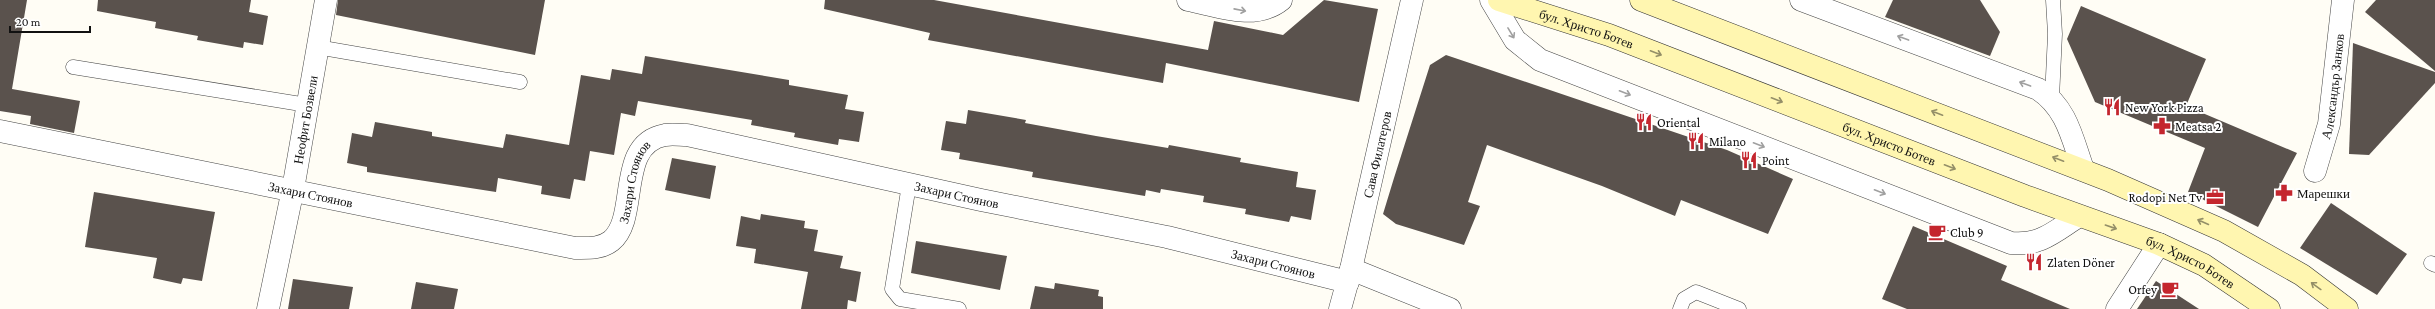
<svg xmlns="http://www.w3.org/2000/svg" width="2435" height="309" viewBox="0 0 2435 309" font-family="'Crimson Pro',serif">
<rect width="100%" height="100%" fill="#fffdf5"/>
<g fill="#5a524d">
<path d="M0,0h27l-15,89 68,12 -6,32 -44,-9 1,-8 -31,-5z"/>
<path d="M98,0h153l-2,12 19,4 -5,29 -19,-3 -1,6 -46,-8 1,-4 -43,-8 1,-6 -59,-11z"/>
<path d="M338,0h207l-10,55 -199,-40z"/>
<path d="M825,0h109l274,50 6,-29 69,14 41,-35 54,9 -19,93 -193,-39 -3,20 -235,-43 2,-7 -106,-24z"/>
<path d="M1893,0h87l20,32 -10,24 -105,-39z"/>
<path d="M2376,0h59v71l-70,-59z"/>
<path d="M2081,6l125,53 -20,47 111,47 -39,74 -70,-35 17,-44 -110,-46 -28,-63z"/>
<path d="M2353,43l82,29v11l-66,72 -20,-1z"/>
<path d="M1446,55l281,95 66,29 -25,55 -87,-34 -6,16 -73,-30 -115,-41 -19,57 12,4 -16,39 -68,-21 -13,-10 11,-36 36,-113z"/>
<path d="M645,56l144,24v5l59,10 -3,14 19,3 -5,30 -20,-3 -1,6 -44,-8 1,-4 -44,-8 1,-5 -114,-19 -3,15 -14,-3 -7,42 -24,-4 -5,30 -11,-2 -4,20 -29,-5 1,-8 -44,-8 -2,14 -129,-20v-5l-20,-4 5,-30 20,4 3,-15 57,10v4l71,12 3,-14 63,11 12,-70 29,5 2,-11 30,5z"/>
<path d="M968,110l58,10 -1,3 71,13 72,12 1,-3 72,13 -1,4 58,10 -2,15 20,3 -5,30 -20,-4 -2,6 -44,-8 1,-5 -43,-7 1,-6 -43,-7 -1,4 -14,-3 -1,6 -113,-19 1,-5 -74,-13 1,-6 -19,-3 5,-29 20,3z"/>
<path d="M672,158l44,8 -6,33 -45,-9z"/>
<path d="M94,192l121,20 -13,69 -19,-3 -2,6 -28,-6 4,-20 -72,-11z"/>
<path d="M2331,203l76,51 -30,41 -77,-47z"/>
<path d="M761,214l44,7 -1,7 14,2 -4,21 29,5 -3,12 21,4 -5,30 -8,-2 -1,9h-46l7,-37 -54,-9 2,-14 -20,-3 5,-30 19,4z"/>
<path d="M1913,226l94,40 -6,14 69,29h-163l-25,-10z"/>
<path d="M916,241l91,15 -7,34 -89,-17z"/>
<path d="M293,279l60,8 -4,22h-61z"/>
<path d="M2156,281l43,28h-62z"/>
<path d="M416,282l42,7 -4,20h-43z"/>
<path d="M1055,283l44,7 -1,6 5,1v12h-73l5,-23 19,3z"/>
</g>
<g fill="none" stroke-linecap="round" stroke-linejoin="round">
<g stroke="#444" stroke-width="15">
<g id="lane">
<path d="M317,47l203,35"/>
<path d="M73,67l234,38"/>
<path d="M2052,98l3,-64 -2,-34"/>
<path d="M909,185l-17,104 8,10 59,10"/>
<path d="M2431,263l4,2"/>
<path d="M1680,309l4,-10 12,-7 43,17"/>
</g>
</g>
<g stroke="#444" stroke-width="23">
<g id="street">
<path d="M1188,0c30,6 67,21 93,0"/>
<path d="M1491,0l24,40 25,20 471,183c30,3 44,-12 68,-27"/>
<path d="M1801,0l237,89c29,19 34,49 45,80"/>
<path id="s1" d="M0,131l575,117c13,0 26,1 36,-7 29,-23 4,-97 54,-106 7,-1 15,0 22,0l294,65 186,37 181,45"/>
<path id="s2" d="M2315,171l14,-47 14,-124"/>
<path d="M1351,269l99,40"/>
<path id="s3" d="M268,309l25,-120 33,-189"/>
<path id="s4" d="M1340,309l11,-40 61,-269"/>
<path d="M2117,309l42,-65"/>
</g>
</g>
<g stroke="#333" stroke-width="23">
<g id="secondary">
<path id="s5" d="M1499,0l110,35 416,161 134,48 45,21 65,44"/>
<path d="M1641,0l467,180 116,51 78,44 45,34"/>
</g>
</g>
<use href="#lane" stroke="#fff" stroke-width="14"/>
<use href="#street" stroke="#fff" stroke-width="22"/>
<use href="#secondary" stroke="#fff6b0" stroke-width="22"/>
</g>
<defs><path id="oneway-shaft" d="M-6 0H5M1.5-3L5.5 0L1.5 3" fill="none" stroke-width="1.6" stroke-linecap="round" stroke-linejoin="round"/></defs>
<g stroke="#a0a0a0">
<use href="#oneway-shaft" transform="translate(1240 10) rotate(11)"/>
<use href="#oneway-shaft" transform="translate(1511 33) rotate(59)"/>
<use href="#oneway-shaft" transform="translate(1903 38) rotate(-160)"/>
<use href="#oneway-shaft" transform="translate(2025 84) rotate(-160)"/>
<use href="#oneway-shaft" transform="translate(1625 93) rotate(21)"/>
<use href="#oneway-shaft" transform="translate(1759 145) rotate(21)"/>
<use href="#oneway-shaft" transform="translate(1880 192) rotate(21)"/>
</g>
<g stroke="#948f68">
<use href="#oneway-shaft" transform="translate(1656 53) rotate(21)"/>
<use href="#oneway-shaft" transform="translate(1777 100) rotate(21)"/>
<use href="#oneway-shaft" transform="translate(1937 113) rotate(-159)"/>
<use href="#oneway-shaft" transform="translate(2058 159) rotate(-159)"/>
<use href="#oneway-shaft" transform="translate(1950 167) rotate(21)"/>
<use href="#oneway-shaft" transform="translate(2203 222) rotate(-156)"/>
<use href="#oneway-shaft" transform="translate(2111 227) rotate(19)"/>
<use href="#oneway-shaft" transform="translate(2316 286) rotate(-144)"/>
</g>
<defs>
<g id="restaurant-bare" transform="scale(1.38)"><path d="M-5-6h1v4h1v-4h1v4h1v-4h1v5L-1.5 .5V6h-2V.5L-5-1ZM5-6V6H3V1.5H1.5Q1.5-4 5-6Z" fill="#c4262e" stroke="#fff" stroke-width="2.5" paint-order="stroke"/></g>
<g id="pharmacy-bare" transform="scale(1.38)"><path d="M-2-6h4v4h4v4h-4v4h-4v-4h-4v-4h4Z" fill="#c4262e" stroke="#fff" stroke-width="2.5" paint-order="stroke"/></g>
<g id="office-bare" transform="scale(1.38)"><path d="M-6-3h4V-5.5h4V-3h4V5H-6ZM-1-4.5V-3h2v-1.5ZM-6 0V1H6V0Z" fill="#c4262e" stroke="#fff" stroke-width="2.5" paint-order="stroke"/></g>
<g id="cafe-bare" transform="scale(1.38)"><path d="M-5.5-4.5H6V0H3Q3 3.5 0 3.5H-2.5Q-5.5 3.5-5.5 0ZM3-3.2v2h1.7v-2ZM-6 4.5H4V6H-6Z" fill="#c4262e" stroke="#fff" stroke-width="2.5" paint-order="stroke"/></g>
</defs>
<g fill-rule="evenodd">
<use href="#restaurant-bare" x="2112" y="107"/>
<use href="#restaurant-bare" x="1644" y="122"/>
<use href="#pharmacy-bare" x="2162" y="126"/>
<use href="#restaurant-bare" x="1696" y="141"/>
<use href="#restaurant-bare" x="1749" y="160"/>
<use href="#pharmacy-bare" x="2284" y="193"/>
<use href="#office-bare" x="2215" y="197"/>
<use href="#cafe-bare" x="1937" y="232"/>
<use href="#restaurant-bare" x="2034" y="262"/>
<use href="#cafe-bare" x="2170" y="289"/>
</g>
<g text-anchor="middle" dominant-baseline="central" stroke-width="4" stroke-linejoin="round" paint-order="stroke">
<g font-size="13" fill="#111" stroke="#fff">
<text stroke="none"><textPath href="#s5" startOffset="92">бул. Христо Ботев</textPath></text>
<text stroke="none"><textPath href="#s2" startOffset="87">Александър Занков</textPath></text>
<text stroke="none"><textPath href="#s3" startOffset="193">Неофит Бозвели</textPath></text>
<text stroke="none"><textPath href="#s5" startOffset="416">бул. Христо Ботев</textPath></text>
<text stroke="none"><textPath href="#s4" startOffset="159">Сава Филатеров</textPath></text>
<text stroke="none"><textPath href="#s1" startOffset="689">Захари Стоянов</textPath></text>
<text stroke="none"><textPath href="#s1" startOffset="317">Захари Стоянов</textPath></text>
<text stroke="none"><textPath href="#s1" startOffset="1049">Захари Стоянов</textPath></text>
<text stroke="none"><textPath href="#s1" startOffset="1373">Захари Стоянов</textPath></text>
<text stroke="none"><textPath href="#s5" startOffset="740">бул. Христо Ботев</textPath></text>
</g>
<g font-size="13" fill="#111" stroke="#fff" text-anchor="start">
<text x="2125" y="107">New York Pizza</text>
<text x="1657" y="122">Oriental</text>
<text x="2175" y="126">Meatsa 2</text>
<text x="1709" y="141">Milano</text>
<text x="1762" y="160">Point</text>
<text x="2297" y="193">Марешки</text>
<text x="2202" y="197" text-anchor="end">Rodopi Net Tv</text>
<text x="1950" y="232">Club 9</text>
<text x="2047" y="262">Zlaten Döner</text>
<text x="2157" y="289" text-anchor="end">Orfey</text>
</g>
</g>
<path d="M10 26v6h80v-6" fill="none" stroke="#111111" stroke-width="2"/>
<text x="16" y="26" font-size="12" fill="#111111" stroke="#ffffff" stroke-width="3" paint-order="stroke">20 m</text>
</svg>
